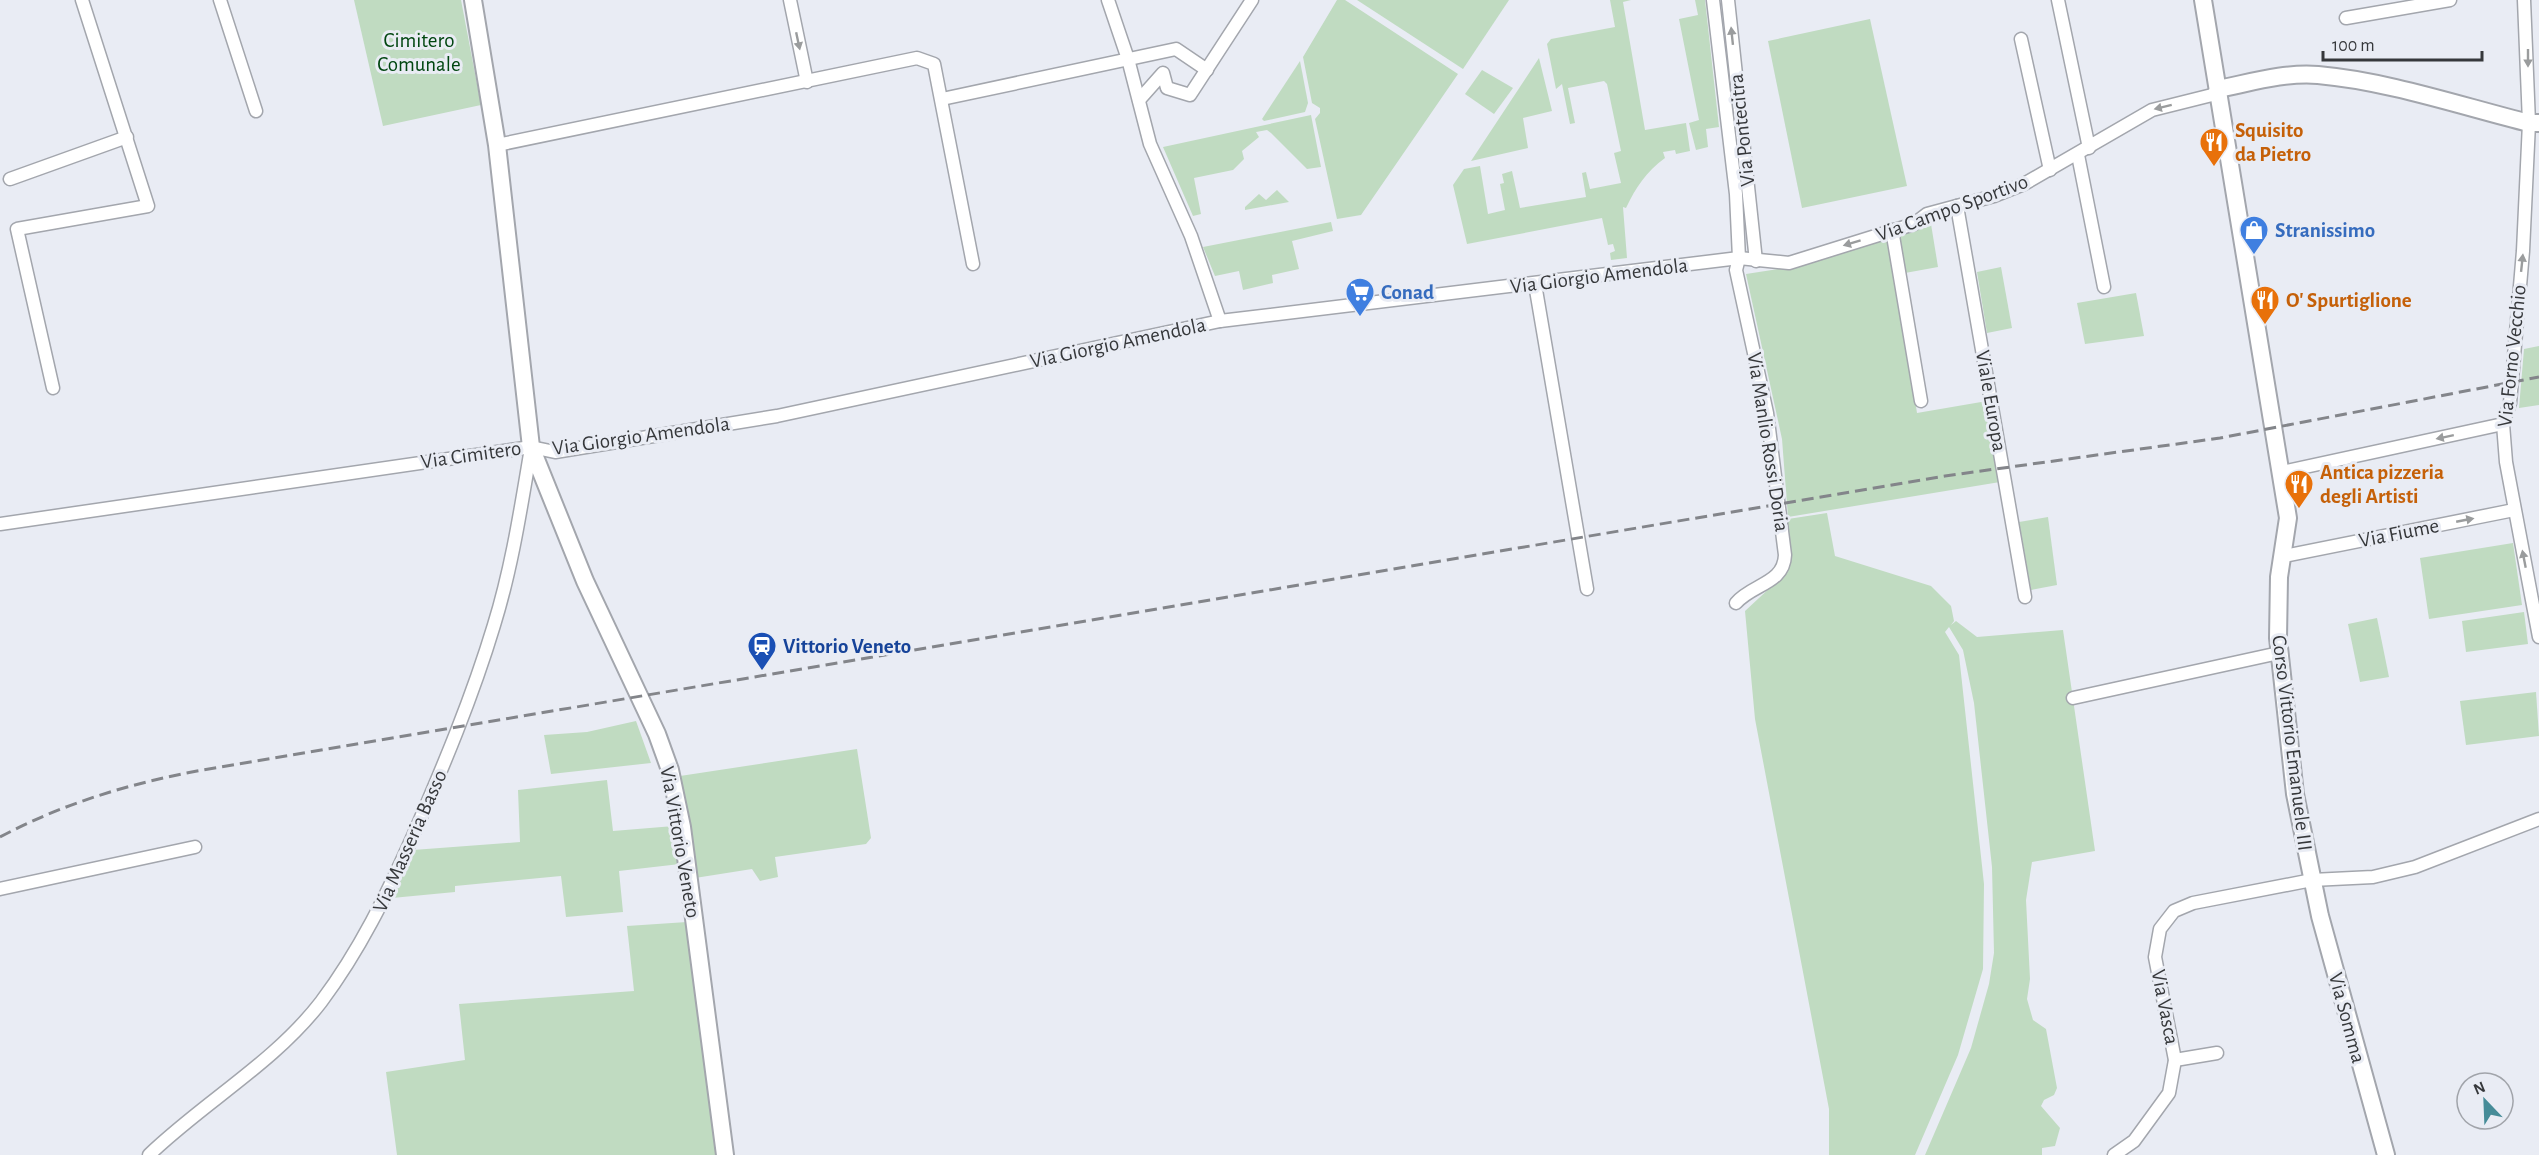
<svg xmlns="http://www.w3.org/2000/svg" width="2539" height="1155" viewBox="0 0 2539 1155" font-family="'Alegreya Sans',sans-serif">
<rect width="100%" height="100%" fill="#e9ecf4"/>
<g fill="#c0dbc1">
<path d="M354,0h107l20,105 -98,21z"/>
<path d="M1337,0h8l113,74 -97,141 -24,4 -22,-100 5,-6v-5l-8,-5 -9,-46z"/>
<path d="M1357,0h152l-46,69z"/>
<path d="M1610,0h21l-8,2 22,128 41,-7 4,28 -14,3 -1,-4 -12,2 2,6c-19,14 -29,29 -39,50l-3,-1 4,51 -16,2 -1,-7 5,-2 -2,-7 -5,1 -6,-27 -135,26 -14,-59 11,-16 16,-3 8,48 17,-4 -5,-26 4,-1 -2,-9 10,-3 8,37 66,-11 -4,-24 4,-1 4,17 31,-6 -7,-30 7,-2 -14,-67 -3,-3 -36,7 7,35 -5,1 -8,-40 -6,5 -9,-45 4,-5 64,-12z"/>
<path d="M1695,0h10l14,127 -13,2 2,18 -12,3 -7,-27 10,-3 -20,-101 19,-4z"/>
<path d="M1870,19l37,167 -105,22 -34,-167z"/>
<path d="M1539,58l13,53 -29,7 5,30 -57,13z"/>
<path d="M1300,61l8,42 -3,9 -41,9 -2,-2z"/>
<path d="M1482,70l31,18 -19,26 -29,-20z"/>
<path d="M1311,115l10,52 -14,2 -36,-36 -4,-3 -11,2 3,5 -17,14 2,8 -11,11 -39,8 7,36 -8,2 -30,-69z"/>
<path d="M1277,190l12,12 -44,8v-3l14,-13 7,6z"/>
<path d="M1331,222l2,9 -41,10 7,28 -27,6 1,8 -30,7 -4,-19 -24,5 -12,-29z"/>
<path d="M1931,224l7,43 -33,6 -7,-38z"/>
<path d="M1887,239l9,35 21,139 70,-12 13,81 -212,35 -6,-78 -36,-165 59,-9z"/>
<path d="M2001,267l11,61 -25,5 -10,-61z"/>
<path d="M2136,293l8,43 -59,8 -8,-41z"/>
<path d="M2539,346v59l-20,3 5,-59z"/>
<path d="M1827,513l8,43 96,30 20,20 3,15 -3,4 5,-4 21,16 86,-7 32,221 -63,11 -6,38 4,79 -3,20 6,21 13,9 11,59 -3,7 -10,5 -3,6 19,22 -5,18 -13,2v7h-117l46,-107 18,-64 5,-31 -2,-86 -18,-164 -11,-53 -14,-23 -4,5 14,23 25,229 -1,85 -25,86 -43,100h-86v-46l-74,-390 -10,-108 42,-39 1,-53z"/>
<path d="M2048,517l9,68 -26,5 -12,-68z"/>
<path d="M2513,543l9,62 -93,14 -9,-61z"/>
<path d="M2524,612l4,32 -62,8 -4,-31z"/>
<path d="M2377,618l12,59 -29,5 -12,-58z"/>
<path d="M2536,692l3,44 -73,9 -6,-44z"/>
<path d="M636,721l15,42 -100,11 -7,-39 43,-3z"/>
<path d="M857,749l14,89 -5,6 -91,13 3,20 -18,4 -8,-12 -57,9 -15,-102z"/>
<path d="M607,780l6,51 61,-5 6,38 -61,7 4,41 -57,5 -5,-41 -106,10v6l-63,6 21,-48 107,-8 -2,-52z"/>
<path d="M687,922l30,233h-320l-11,-83 79,-12 -6,-56 175,-13 -7,-65z"/>
</g>
<g fill="none" stroke-linecap="round" stroke-linejoin="round">
<g stroke="#a3a6ad" stroke-width="15">
<g id="street">
<path d="M220,0l36,111"/>
<path d="M790,0l17,82"/>
<path d="M1108,0l20,59 22,85 41,92 29,85"/>
<path d="M1713,0l23,194 3,64 -3,12 31,143 18,142c-1,29 -33,29 -49,48"/>
<path d="M1728,0l28,261"/>
<path d="M2058,0l31,148"/>
<path d="M2524,0l5,123 -6,128 -13,152 -7,21 3,38 33,175"/>
<path d="M2346,18l104,-18"/>
<path d="M2021,39l29,131"/>
<path d="M942,99l234,-50 31,21"/>
<path d="M1139,100l24,-27 4,15 23,7 62,-95"/>
<path d="M497,145l420,-87 17,6 39,200"/>
<path d="M2078,155l26,132"/>
<path d="M10,179l117,-42"/>
<path d="M1957,206l68,391"/>
<path d="M1892,230l29,171"/>
<path d="M1535,284l52,305"/>
<path d="M53,388l-36,-159 131,-23 -66,-206"/>
<path d="M2282,472l221,-48"/>
<path d="M0,524l531,-77 24,5 222,-36 443,-95 519,-63 50,5 125,-39 13,-10 67,-18 30,-12 128,-74 60,-15 6,-6"/>
<path d="M2284,556l230,-46"/>
<path d="M2073,698l206,-45"/>
<path d="M0,889l195,-42"/>
<path d="M2175,1060l42,-7"/>
<path d="M149,1155c55,-53 125,-92 172,-153 39,-52 66,-108 92,-166 30,-69 59,-138 81,-211 18,-58 27,-118 37,-177"/>
<path d="M2114,1155l20,-14 35,-48 6,-33 -20,-103 5,-28 14,-18 19,-8 119,-23 61,-3 42,-10 124,-48"/>
</g>
</g>
<g stroke="#a3a6ad" stroke-width="20">
<g id="secondary">
<path d="M473,0l24,145 34,302 54,134 72,153 13,36 12,57 43,328"/>
<path d="M2203,0l85,518 -9,59 -1,61 17,156 25,122 66,239"/>
<path d="M2218,89c31,-6 67,-17 100,-14 69,6 143,31 211,48h10"/>
</g>
</g>
<use href="#street" stroke="#fff" stroke-width="12"/>
<use href="#secondary" stroke="#fff" stroke-width="16"/>
<path stroke="#83858a" stroke-width="3" stroke-dasharray="12 6" stroke-linecap="butt" d="M0,837c62,-33 128,-53 197,-66l1748,-295 275,-38 319,-61"/>
</g>
<defs><path id="oneway-solid" d="M-6-.8H1V-3.2L6.5 0L1 3.2V.8H-6Z" transform="scale(1.5)"/></defs>
<g fill="#9a9c9d">
<use href="#oneway-solid" transform="translate(1732 36) rotate(-96)"/>
<use href="#oneway-solid" transform="translate(798 41) rotate(78)"/>
<use href="#oneway-solid" transform="translate(2528 58) rotate(90)"/>
<use href="#oneway-solid" transform="translate(2163 107) rotate(166)"/>
<use href="#oneway-solid" transform="translate(1852 243) rotate(163)"/>
<use href="#oneway-solid" transform="translate(2522 263) rotate(-84)"/>
<use href="#oneway-solid" transform="translate(2445 437) rotate(168)"/>
<use href="#oneway-solid" transform="translate(2465 520) rotate(-11)"/>
<use href="#oneway-solid" transform="translate(2524 559) rotate(-101)"/>
</g>
<defs>
<g id="restaurant-pin" transform="scale(1.5)"><path d="M0 17L-7.5 6A9.5 9.5 0 1 1 7.5 6Z" fill="#e8710a" stroke="#e9ecf4"/><path d="M-5-6h1v4h1v-4h1v4h1v-4h1v5L-1.5 .5V6h-2V.5L-5-1ZM5-6V6H3V1.5H1.5Q1.5-4 5-6Z" fill="#fff"/></g>
<g id="shop-pin" transform="scale(1.5)"><path d="M0 17L-7.5 6A9.5 9.5 0 1 1 7.5 6Z" fill="#3f7fe0" stroke="#e9ecf4"/><path d="M-5-2.5h2.3a2.7 3.5 0 0 1 5.4 0H5L5.5 6h-11ZM-1.5-2.5h3a1.5 2.3 0 0 0-3 0Z" fill="#fff"/></g>
<g id="supermarket-pin" transform="scale(1.5)"><path d="M0 17L-7.5 6A9.5 9.5 0 1 1 7.5 6Z" fill="#3f7fe0" stroke="#e9ecf4"/><path d="M-6-5.5h2.5l.6 2H6L4.5 2H-2.5L-4.4-4H-6ZM-1.5 3.2a1.3 1.3 0 1 0 .1 0ZM3 3.2a1.3 1.3 0 1 0 .1 0Z" fill="#fff"/></g>
<g id="station-pin" transform="scale(1.5)"><path d="M0 17L-7.5 6A9.5 9.5 0 1 1 7.5 6Z" fill="#1a4fb4" stroke="#e9ecf4"/><path d="M-3-6H3Q5-6 5-4V2Q5 4 3 4L4.5 6H3L1.5 4h-3L-3 6H-4.5L-3 4Q-5 4-5 2V-4Q-5-6-3-6ZM-3.5-4v3h7v-3ZM-3.5 1v1.5H-2V1ZM2 1v1.5H3.5V1Z" fill="#fff"/></g>
</defs>
<g fill-rule="evenodd">
<use href="#restaurant-pin" x="2214" y="142"/>
<use href="#shop-pin" x="2254" y="230"/>
<use href="#supermarket-pin" x="1360" y="292"/>
<use href="#restaurant-pin" x="2265" y="300"/>
<use href="#restaurant-pin" x="2299" y="484"/>
<use href="#station-pin" x="762" y="646"/>
</g>
<g text-anchor="middle" dominant-baseline="central" stroke-width="6" stroke-linejoin="round" paint-order="stroke">
<g font-size="21" fill="#004610" stroke="#e9ecf4">
<text x="419" y="40">Cimitero<tspan x="419" dy="24">Comunale</tspan></text>
</g>
<g font-size="21" fill="#36383b" stroke="#e9ecf4">
<text transform="translate(1742 130) rotate(-96)">Via Pontecitra</text>
<text transform="translate(1952 208) rotate(-20)">Via Campo Sportivo</text>
<text transform="translate(1599 276) rotate(-7)">Via Giorgio Amendola</text>
<text transform="translate(1118 343) rotate(-12)">Via Giorgio Amendola</text>
<text transform="translate(2512 356) rotate(-84)">Via Forno Vecchio</text>
<text transform="translate(1991 401) rotate(80)">Viale Europa</text>
<text transform="translate(641 436) rotate(-8)">Via Giorgio Amendola</text>
<text transform="translate(1768 442) rotate(81)">Via Manlio Rossi Doria</text>
<text transform="translate(471 455) rotate(-8)">Via Cimitero</text>
<text transform="translate(2399 533) rotate(-11)">Via Fiume</text>
<text transform="translate(2292 743) rotate(83)">Corso Vittorio Emanuele III</text>
<text transform="translate(410 841) rotate(-66)">Via Masseria Basso</text>
<text transform="translate(680 842) rotate(80)">Via Vittorio Veneto</text>
<text transform="translate(2165 1007) rotate(79)">Via Vasca</text>
<text transform="translate(2347 1018) rotate(75)">Via Somma</text>
</g>
<g font-size="21" font-weight="bold" fill="#c56008" stroke="#e9ecf4" text-anchor="start">
<text x="2235" y="130">Squisito<tspan x="2235" dy="24">da Pietro</tspan></text>
<text x="2286" y="300">O' Spurtiglione</text>
<text x="2320" y="472">Antica pizzeria<tspan x="2320" dy="24">degli Artisti</tspan></text>
</g>
<g font-size="21" font-weight="bold" fill="#366cbe" stroke="#e9ecf4" text-anchor="start">
<text x="2275" y="230">Stranissimo</text>
<text x="1381" y="292">Conad</text>
</g>
<g font-size="21" font-weight="bold" fill="#164399" stroke="#e9ecf4" text-anchor="start">
<text x="783" y="646">Vittorio Veneto</text>
</g>
</g>
<g transform="translate(2485 1101) rotate(337)"><circle r="28" fill="#e9ecf4" stroke="#a1a4aa" stroke-width="1.5"/>
<path d="M0-4.5L10 22L0 15L-10 22Z" fill="#468c98"/>
<text y="-9" font-size="16" font-weight="bold" text-anchor="middle" fill="#36383b">N</text>
</g>
<path d="M2323 51v9h159v-9" fill="none" stroke="#36383b" stroke-width="3"/>
<text x="2332" y="51" font-size="18" fill="#36383b" stroke="#e9ecf4" stroke-width="4.5" paint-order="stroke">100 m</text>
</svg>
